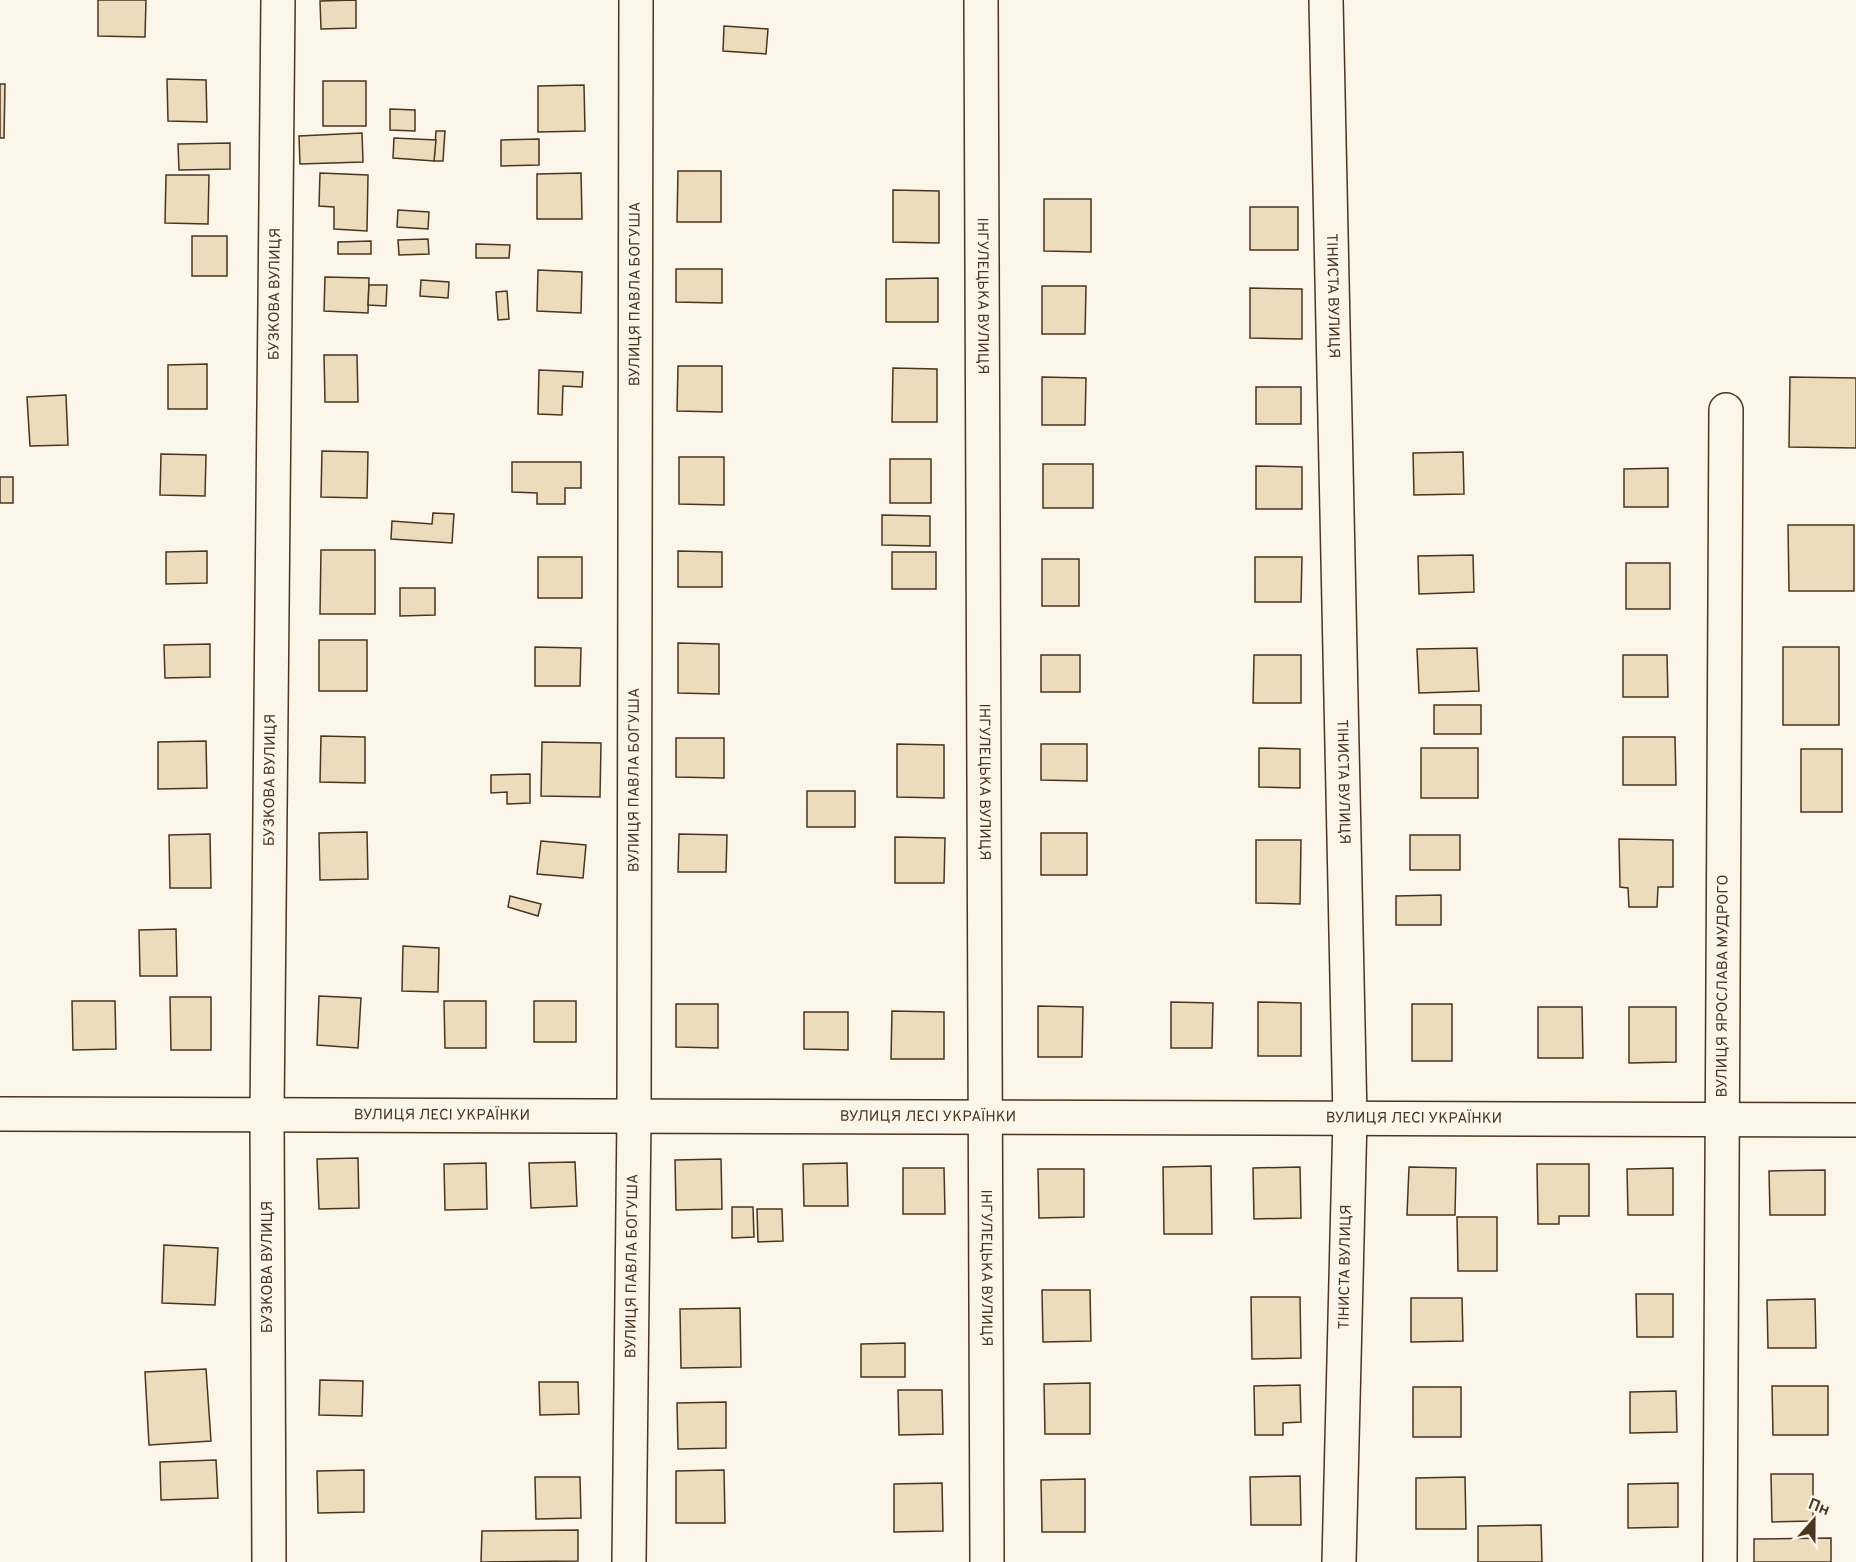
<svg xmlns="http://www.w3.org/2000/svg" width="1856" height="1562" viewBox="0 0 1856 1562" font-family="Overpass,sans-serif">
<rect width="100%" height="100%" fill="#fbf6e9"/>
<g fill="#ecdcbc" stroke="#4a3520" stroke-width="1.5">
<path d="M98,0h48l-1,37 -47,-1z"/>
<path d="M356,0v28l-35,1 -1,-28z"/>
<path d="M724,26l44,3 -2,25 -43,-3z"/>
<path d="M167,79l39,1 1,42 -39,-1z"/>
<rect x="323" y="81" width="43" height="45"/>
<path d="M0,84h5l-1,54h-4z"/>
<path d="M584,85l1,46 -47,1v-46z"/>
<path d="M390,109l25,1v21l-25,-1z"/>
<path d="M436,131h9l-2,30h-9z"/>
<path d="M362,133l1,29 -63,2 -1,-28z"/>
<path d="M394,138l42,2 -2,21 -41,-3z"/>
<path d="M539,139v26l-38,1v-26z"/>
<path d="M230,143v26l-51,1 -1,-26z"/>
<path d="M678,171h43v51h-44z"/>
<path d="M320,173l48,2 -1,56 -33,-2v-22l-15,-1z"/>
<path d="M581,173l1,46h-45v-45z"/>
<path d="M166,175h43l-1,49 -43,-1z"/>
<path d="M893,190l46,1v52l-46,-1z"/>
<path d="M1044,199h47v53l-47,-1z"/>
<rect x="1250" y="207" width="48" height="43"/>
<path d="M398,210l31,2 -1,17 -31,-2z"/>
<rect x="192" y="236" width="35" height="40"/>
<path d="M428,239l1,15 -30,1 -1,-15z"/>
<path d="M371,241v13h-33v-12z"/>
<path d="M476,244l34,1 -1,13h-33z"/>
<path d="M676,269h46v34l-46,-1z"/>
<path d="M538,270l44,2 -1,41 -44,-2z"/>
<path d="M325,277l44,1 -1,35 -44,-2z"/>
<path d="M938,278v44h-52v-43z"/>
<path d="M421,280l28,2 -1,16 -28,-2z"/>
<path d="M369,285h18l-1,21 -18,-1z"/>
<path d="M1042,286h44l-1,48h-43z"/>
<path d="M1250,288l52,1v50l-52,-1z"/>
<path d="M507,291l2,28 -11,1 -2,-28z"/>
<path d="M324,355h33l1,47h-33z"/>
<path d="M207,364v45h-39v-44z"/>
<path d="M678,366h44v46l-45,-1z"/>
<path d="M893,368l44,1v53h-45z"/>
<path d="M539,370l44,2 -1,15 -19,-1 -1,29 -24,-1z"/>
<path d="M1042,377l44,1 -1,47h-43z"/>
<path d="M1790,377l66,1v70l-67,-1z"/>
<rect x="1256" y="387" width="45" height="37"/>
<path d="M66,395l2,50 -38,1 -3,-49z"/>
<path d="M322,451l46,1 -1,46 -46,-1z"/>
<path d="M1463,452l1,42 -50,1 -1,-42z"/>
<path d="M161,454l45,1 -1,41 -45,-1z"/>
<path d="M679,457h45v48l-45,-1z"/>
<rect x="890" y="459" width="41" height="44"/>
<path d="M512,462h69v26h-16v16h-28v-11l-25,-1z"/>
<rect x="1043" y="464" width="50" height="44"/>
<path d="M1256,466l46,1v42h-46z"/>
<path d="M1668,468v39h-44v-38z"/>
<rect x="0" y="477" width="13" height="26"/>
<path d="M433,513l21,1 -2,29 -61,-4 1,-18 40,3z"/>
<path d="M882,515l48,1v30l-48,-1z"/>
<path d="M1788,525h66v66h-65z"/>
<path d="M321,550h54v64h-55z"/>
<path d="M207,551v32l-41,1v-32z"/>
<path d="M678,551l44,1v35h-44z"/>
<rect x="892" y="552" width="44" height="37"/>
<path d="M1473,555l1,37 -55,2 -1,-38z"/>
<rect x="538" y="557" width="44" height="41"/>
<path d="M1255,557h47l-1,45h-46z"/>
<rect x="1042" y="559" width="37" height="47"/>
<rect x="1626" y="563" width="44" height="46"/>
<path d="M400,588h35v27l-35,1z"/>
<rect x="319" y="640" width="48" height="51"/>
<path d="M678,643l41,1v50l-41,-1z"/>
<path d="M210,644v33l-45,1 -1,-33z"/>
<path d="M535,647l46,1 -1,38h-45z"/>
<rect x="1783" y="647" width="56" height="78"/>
<path d="M1477,648l2,43 -60,2 -2,-44z"/>
<rect x="1041" y="655" width="39" height="37"/>
<path d="M1254,655h47v48h-48z"/>
<path d="M1623,655h44l1,42h-45z"/>
<rect x="1434" y="705" width="47" height="29"/>
<path d="M321,736l44,1v46l-45,-1z"/>
<path d="M1623,737h52l1,48h-53z"/>
<path d="M676,738h48v40l-48,-1z"/>
<path d="M206,741l1,47 -49,1v-47z"/>
<path d="M542,742l59,1 -1,54 -59,-1z"/>
<path d="M897,744l47,1v53l-47,-1z"/>
<path d="M1041,744h46v37l-46,-1z"/>
<path d="M1259,748l41,1v39l-41,-1z"/>
<rect x="1421" y="748" width="57" height="50"/>
<rect x="1801" y="749" width="41" height="63"/>
<path d="M530,774v29l-23,1v-12l-16,1v-18z"/>
<rect x="807" y="791" width="48" height="36"/>
<path d="M367,832l1,47 -48,1 -1,-47z"/>
<rect x="1041" y="833" width="46" height="42"/>
<path d="M210,834l1,54h-41l-1,-53z"/>
<path d="M679,834l48,1 -1,37h-48z"/>
<rect x="1410" y="835" width="50" height="35"/>
<path d="M895,837l50,1 -1,45h-49z"/>
<path d="M1619,839l54,1v47h-15l-1,20h-28l-1,-19 -8,-1z"/>
<path d="M1256,840h45l-1,64 -44,-1z"/>
<path d="M541,841l45,4 -3,33 -46,-4z"/>
<path d="M1441,895v30h-45v-29z"/>
<path d="M510,896l31,8 -3,12 -30,-9z"/>
<path d="M176,929l1,47h-37l-1,-46z"/>
<path d="M403,946l36,2 -1,44 -36,-1z"/>
<path d="M319,996l42,2 -3,50 -41,-3z"/>
<path d="M170,997h41v53h-40z"/>
<path d="M72,1001h43l1,48 -43,1z"/>
<path d="M444,1001h42v47h-41z"/>
<rect x="534" y="1001" width="42" height="41"/>
<path d="M1171,1002l42,1 -1,45h-41z"/>
<path d="M1258,1002l43,1v53h-43z"/>
<path d="M676,1004h42v44l-42,-1z"/>
<rect x="1412" y="1004" width="40" height="57"/>
<path d="M1038,1006l45,1 -1,50h-44z"/>
<path d="M1538,1007h44l1,51h-45z"/>
<path d="M1629,1007h47v55l-47,1z"/>
<path d="M892,1011l52,1v47h-53z"/>
<path d="M804,1012h44v38l-44,-1z"/>
<path d="M358,1158l1,50 -40,1 -2,-50z"/>
<path d="M721,1159l1,50 -46,1 -1,-50z"/>
<path d="M575,1162l2,44 -46,2 -2,-45z"/>
<path d="M486,1163l1,46 -42,1 -1,-46z"/>
<path d="M847,1163l1,43h-44l-1,-42z"/>
<path d="M1537,1164h52v52h-30v8h-21z"/>
<path d="M1211,1166l1,68h-48l-1,-67z"/>
<path d="M1300,1167l1,51 -47,1 -1,-51z"/>
<path d="M1409,1167l47,1 -1,47h-48z"/>
<path d="M903,1168h41l1,46h-42z"/>
<path d="M1673,1168v47h-45l-1,-46z"/>
<path d="M1038,1169h46v48l-45,1z"/>
<path d="M1825,1170v45h-55l-1,-44z"/>
<path d="M732,1207h21l1,30 -22,1z"/>
<path d="M757,1209h25l1,32 -25,1z"/>
<path d="M1457,1217h40v54h-39z"/>
<path d="M164,1245l54,3 -3,57 -53,-2z"/>
<path d="M1042,1290h48l1,51 -48,1z"/>
<path d="M1636,1294h37v43h-36z"/>
<path d="M1251,1297h49l1,61 -49,1z"/>
<path d="M1411,1298h51l1,43 -52,1z"/>
<path d="M1815,1299l1,49h-48l-1,-48z"/>
<path d="M740,1308l1,59 -60,1 -1,-59z"/>
<path d="M905,1343v34h-44v-33z"/>
<path d="M206,1369l5,72 -62,4 -4,-73z"/>
<path d="M320,1380l43,1 -1,35 -43,-1z"/>
<path d="M539,1382h39l1,32 -39,1z"/>
<path d="M1090,1383v51h-45l-1,-50z"/>
<path d="M1300,1385l1,37 -18,1v12h-28l-1,-49z"/>
<path d="M1772,1386h56v49h-55z"/>
<rect x="1413" y="1387" width="48" height="50"/>
<path d="M898,1390h44l1,44 -44,1z"/>
<path d="M1676,1391l1,41 -47,1v-41z"/>
<path d="M726,1402v46l-48,1 -1,-46z"/>
<path d="M216,1460l2,38 -57,2 -1,-38z"/>
<path d="M364,1470v42l-46,1 -1,-42z"/>
<path d="M724,1470l1,53h-49v-52z"/>
<path d="M1771,1474h42v47l-41,1z"/>
<path d="M1300,1476l1,49h-50l-1,-48z"/>
<path d="M535,1477h45l1,41 -45,1z"/>
<path d="M1465,1477l1,52h-50v-51z"/>
<path d="M1085,1479v53h-43l-1,-52z"/>
<path d="M942,1483l1,48 -49,1v-48z"/>
<path d="M1678,1483v44l-50,1v-44z"/>
<path d="M1541,1525l1,37h-64v-36z"/>
<path d="M578,1530v31l-97,1 1,-31z"/>
<path d="M1831,1538v24h-77v-23z"/>
</g>
<g fill="none" stroke-linecap="round" stroke-linejoin="round">
<g stroke="#4a3520" stroke-width="36">
<g id="minor">
<path id="s1" d="M981,0l6,1562"/>
<path id="s2" d="M1326,0l24,1118 -11,444"/>
<path id="s3" d="M0,1114l1856,6"/>
<path id="s4" d="M269,1562l-2,-447 11,-1115"/>
<path id="s5" d="M629,1562l5,-446 2,-1116"/>
<path id="s6" d="M1720,1562l6,-1152"/>
</g>
</g>
<use href="#minor" stroke="#fbf6e9" stroke-width="33"/>
</g>
<g text-anchor="middle" dominant-baseline="central" stroke-width="4.5" stroke-linejoin="round" paint-order="stroke">
<g font-size="15" fill="#4a3520" stroke="#fbf6e9">
<text stroke="none"><textPath href="#s4" startOffset="1268">БУЗКОВА ВУЛИЦЯ</textPath></text>
<text stroke="none"><textPath href="#s5" startOffset="1268">ВУЛИЦЯ ПАВЛА БОГУША</textPath></text>
<text stroke="none"><textPath href="#s1" startOffset="296">ІНГУЛЕЦЬКА ВУЛИЦЯ</textPath></text>
<text stroke="none"><textPath href="#s2" startOffset="296">ТІНИСТА ВУЛИЦЯ</textPath></text>
<text stroke="none"><textPath href="#s4" startOffset="782">БУЗКОВА ВУЛИЦЯ</textPath></text>
<text stroke="none"><textPath href="#s5" startOffset="782">ВУЛИЦЯ ПАВЛА БОГУША</textPath></text>
<text stroke="none"><textPath href="#s1" startOffset="782">ІНГУЛЕЦЬКА ВУЛИЦЯ</textPath></text>
<text stroke="none"><textPath href="#s2" startOffset="782">ТІНИСТА ВУЛИЦЯ</textPath></text>
<text stroke="none"><textPath href="#s6" startOffset="576">ВУЛИЦЯ ЯРОСЛАВА МУДРОГО</textPath></text>
<text stroke="none"><textPath href="#s3" startOffset="442">ВУЛИЦЯ ЛЕСІ УКРАЇНКИ</textPath></text>
<text stroke="none"><textPath href="#s3" startOffset="928">ВУЛИЦЯ ЛЕСІ УКРАЇНКИ</textPath></text>
<text stroke="none"><textPath href="#s3" startOffset="1414">ВУЛИЦЯ ЛЕСІ УКРАЇНКИ</textPath></text>
<text transform="translate(268 1267) rotate(-90)">БУЗКОВА ВУЛИЦЯ</text>
<text stroke="none"><textPath href="#s5" startOffset="296">ВУЛИЦЯ ПАВЛА БОГУША</textPath></text>
<text stroke="none"><textPath href="#s1" startOffset="1268">ІНГУЛЕЦЬКА ВУЛИЦЯ</textPath></text>
<text transform="translate(1346 1267) rotate(-89)">ТІНИСТА ВУЛИЦЯ</text>
</g>
</g>
<g transform="translate(1814 1520) rotate(21)" stroke="#fbf6e9" stroke-width="4.5" paint-order="stroke">
<path d="M0-4.5L10 22L0 15L-10 22Z" fill="#4a3520"/>
<text y="-9" font-size="16" font-weight="bold" text-anchor="middle" fill="#4a3520">Пн</text>
</g>
</svg>
